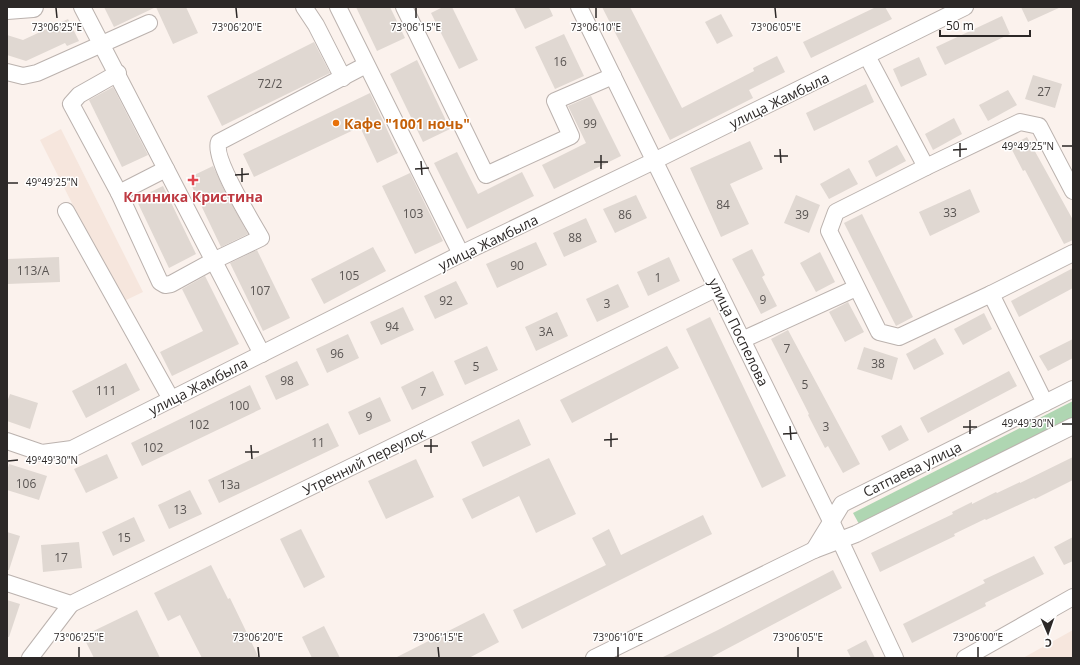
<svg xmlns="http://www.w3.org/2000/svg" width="1080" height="665" viewBox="0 0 1080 665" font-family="'Open Sans',sans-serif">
<rect width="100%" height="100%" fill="#fbf2ed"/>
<g fill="#f6e6dd">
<path d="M61,129l82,163 -21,10 -82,-162z"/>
<path d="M1073,630v28h-50z"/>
</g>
<path fill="#afd6b2" d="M1073,401v26l-209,106 -11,-20z"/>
<g fill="#e0d8d2">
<path d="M104,7h82l12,26 -25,11 -17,-37 -42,20z"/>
<path d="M356,7h34l15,31 -28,13z"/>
<path d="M443,7h9l26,53 -19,9 -28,-56z"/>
<path d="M514,7h35l4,9 -28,13z"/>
<path d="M602,7h28l52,101 72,-37 -1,-3 24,-12 8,16 -36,18 4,8 -83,42z"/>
<path d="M876,7h9l7,12 -81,39 -8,-16z"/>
<path d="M1021,7h40l-33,15z"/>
<path d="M721,14l12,22 -16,8 -12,-22z"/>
<path d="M1002,16l8,18 -65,31 -9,-18z"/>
<path d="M68,19l11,22 -12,5 -2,-3 -39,18 -19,-6v-20l16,5z"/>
<path d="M564,34l20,42 -29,13 -20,-42z"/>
<path d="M314,42l16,31 -108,53 -15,-30z"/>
<path d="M919,57l8,18 -26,12 -8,-18z"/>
<path d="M417,60l33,69 -27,13 -33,-68z"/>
<path d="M1033,75l29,9 -7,24 -30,-9z"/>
<path d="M866,84l8,18 -60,29 -8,-18z"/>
<path d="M113,87l35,68 -26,12 -33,-67z"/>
<path d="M1008,90l9,15 -29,16 -9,-16z"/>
<path d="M370,93l28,60 -21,10 -17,-36 -106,50 -11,-23z"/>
<path d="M591,96l30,60 -67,33 -12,-24 44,-22 -18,-37z"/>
<path d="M954,118l8,16 -29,16 -8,-16z"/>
<path d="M1027,137l46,83v20l-9,4 -39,-74 -2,1 -13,-25z"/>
<path d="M750,141l13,28 -33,15 19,40 -28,13 -31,-69z"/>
<path d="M897,145l9,16 -30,16 -8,-16z"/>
<path d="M457,152l21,42 44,-22 12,24 -67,33 -33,-66z"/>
<path d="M213,166l13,28 22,40 -27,13 -33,-69z"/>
<path d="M849,168l9,16 -29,15 -9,-15z"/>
<path d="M410,173l33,68 -28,13 -33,-68z"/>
<path d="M163,186l33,68 -27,14 -33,-69z"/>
<path d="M970,189l10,23 -50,24 -11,-24z"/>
<path d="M636,195l11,23 -32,15 -12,-24z"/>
<path d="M796,195l24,10 -11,28 -25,-10z"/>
<path d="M862,214l51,103 -17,9 -52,-103z"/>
<path d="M586,218l11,24 -33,15 -11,-24z"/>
<path d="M536,242l11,23 -50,23 -11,-24z"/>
<path d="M373,247l13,24 -62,33 -13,-25z"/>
<path d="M752,249l13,26 -3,2 15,29 -16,8 -29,-55z"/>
<path d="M257,250l33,68 -27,13 -33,-68z"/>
<path d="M820,252l15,30 -19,10 -16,-29z"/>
<path d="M59,257l1,25 -53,2v-25z"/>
<path d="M669,257l11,24 -32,15 -11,-24z"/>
<path d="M1073,268v20l-54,29 -8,-16z"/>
<path d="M205,276l34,68 -67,32 -12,-24 43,-21 -21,-42z"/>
<path d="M456,281l12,23 -33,15 -11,-23z"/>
<path d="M618,284l11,23 -32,15 -11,-23z"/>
<path d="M848,302l16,30 -19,10 -16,-30z"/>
<path d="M403,307l11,23 -33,15 -11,-23z"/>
<path d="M557,312l11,24 -32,15 -11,-24z"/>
<path d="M984,313l8,16 -29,16 -9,-16z"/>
<path d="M710,317l76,159 -24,12 -76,-159z"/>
<path d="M788,330l72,134 -17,9 -15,-27 -3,2 -17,-33 1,-1 -38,-75z"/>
<path d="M348,334l11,24 -32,15 -11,-24z"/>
<path d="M935,338l9,16 -30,16 -8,-16z"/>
<path d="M1073,339v19l-25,13 -9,-15z"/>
<path d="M487,346l11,24 -33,15 -11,-24z"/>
<path d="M667,346l12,22 -107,55 -12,-23z"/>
<path d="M864,347l34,11 -6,22 -35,-11z"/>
<path d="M297,361l12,24 -33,15 -11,-24z"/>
<path d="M126,363l14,27 -54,28 -14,-27z"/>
<path d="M433,371l11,24 -32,15 -11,-23z"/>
<path d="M1009,371l8,15 -89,47 -8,-15z"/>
<path d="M250,385l11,24 -119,57 -11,-23z"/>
<path d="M10,394l28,9 -8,26 -23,-8v-19z"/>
<path d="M380,397l11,24 -32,14 -11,-23z"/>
<path d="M519,419l12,26 -48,22 -12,-25z"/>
<path d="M328,423l11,23 -120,57 -11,-23z"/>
<path d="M901,425l8,15 -20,11 -8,-15z"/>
<path d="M107,454l11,24 -32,15 -12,-24z"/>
<path d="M1073,457v23l-38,19 -1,-1 -48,22 -1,-1 -31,15 1,2 -75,36 -9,-19 82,-39 -1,-2 20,-10v2l24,-12 1,1 23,-11v1z"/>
<path d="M549,458l27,56 -40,19 -17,-37 -47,23 -10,-20z"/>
<path d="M416,459l18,38 -48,22 -18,-38z"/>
<path d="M9,464l38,12 -8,24 -32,-10v-19z"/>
<path d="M190,490l12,24 -33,15 -11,-24z"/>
<path d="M703,515l9,19 -190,95 -9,-19 93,-45 -14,-27 17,-9 12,26z"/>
<path d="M134,517l11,24 -32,15 -11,-24z"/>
<path d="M301,529l24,48 -21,11 -24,-49z"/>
<path d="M7,532l13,4 -11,34h-2z"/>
<path d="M1073,537v24l-9,4 -10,-18z"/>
<path d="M79,542l3,26 -39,4 -2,-27z"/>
<path d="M1034,556l10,18 -59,29 1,3 -74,37 -9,-19 82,-41 -2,-3z"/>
<path d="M211,565l17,34 2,-1 29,60h-57l-22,-43 -12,6 -14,-28z"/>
<path d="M833,570l9,18 -121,64 -11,6h-49l57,-28z"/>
<path d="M7,600l13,4 -11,33h-2z"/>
<path d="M137,610l23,48h-66l-11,-22z"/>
<path d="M484,613l15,29 -30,16h-74z"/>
<path d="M324,626l16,32h-28l-10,-21z"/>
<path d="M866,640l9,18h-24l-4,-8z"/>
</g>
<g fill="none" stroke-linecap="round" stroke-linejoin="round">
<g stroke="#bbb2ae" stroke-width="18">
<g id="minor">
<path d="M82,7l180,347"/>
<path d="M304,7l12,18 27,53"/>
<path d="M338,7l123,247"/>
<path d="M404,7l82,168 85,-39 -16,-35 58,-25"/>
<path d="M579,7l252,514 64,137"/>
<path d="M867,56l59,111 -90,45 -7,19 50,101 20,5 92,-43 54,109"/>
<path d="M7,72l16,4 14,-3 112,-50"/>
<path d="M118,73l-39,22 -8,9 48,89"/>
<path d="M926,167l94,-45 19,4 34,65"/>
<path d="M166,169l-47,24 41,89 5,3 6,-1 42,-23 48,-23c-9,-16 -49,-81 -42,-96l147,-77"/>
<path d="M66,211l105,188"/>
<path d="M991,294l82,-41"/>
<path d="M742,340l114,-52"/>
<path d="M7,441l35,12 30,-4 389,-195 193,-93 311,-154"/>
<path d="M814,550l28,-46 231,-115"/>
<path d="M7,583l64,21 646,-316"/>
<path d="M30,658l41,-54"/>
<path d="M594,658l220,-108 42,-16 217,-108"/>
<path d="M965,658l108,-61"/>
</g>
</g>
<g stroke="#bbb2ae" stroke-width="22">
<path id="major" d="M7,9l26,-2"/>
</g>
<use href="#minor" stroke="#fff" stroke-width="16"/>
<use href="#major" stroke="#fff" stroke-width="20"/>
</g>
<path fill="none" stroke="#2c2827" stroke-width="1.5" d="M56,8l1,10M236,8l1,10M416,8v10M596,8v10M775,8l1,10M960,143v14M1062,146h10M780,149l1,14M953,150l14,-1M601,155v14M774,156h14M421,161l1,14M594,162h14M242,168v14M415,169l14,-1M235,175l14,-1M8,183h10M970,420v14M1062,424h10M790,426l1,14M963,427h14M611,433v14M783,434l14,-1M431,439v14M604,440l14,-1M251,445l1,14M424,446h14M245,452h14M8,461l10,-1M79,647v10M258,647l1,10M438,647l1,10M618,647v10M798,647v10M978,647v10"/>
<circle fill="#e8710a" stroke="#fff" stroke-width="1.5" cx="336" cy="123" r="4"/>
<path fill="#e0444e" stroke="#fff" stroke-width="1.5" d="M191 174h4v4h4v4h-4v4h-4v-4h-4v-4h4z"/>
<g text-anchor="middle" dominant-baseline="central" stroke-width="3" stroke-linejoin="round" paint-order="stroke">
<g font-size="12" fill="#595452">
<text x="560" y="61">16</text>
<text x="270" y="83">72/2</text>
<text x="1044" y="91">27</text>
<text x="590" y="123">99</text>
<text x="723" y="204">84</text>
<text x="950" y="212">33</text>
<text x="413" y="213">103</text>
<text x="625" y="214">86</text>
<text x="802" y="214">39</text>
<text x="575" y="237">88</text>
<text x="517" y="265">90</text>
<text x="33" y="270">113/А</text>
<text x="349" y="275">105</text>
<text x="658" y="277">1</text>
<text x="260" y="290">107</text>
<text x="763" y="299">9</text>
<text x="446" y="300">92</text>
<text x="607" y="303">3</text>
<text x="392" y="326">94</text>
<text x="546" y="331">3А</text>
<text x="787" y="348">7</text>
<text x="337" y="353">96</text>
<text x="878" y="363">38</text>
<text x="476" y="366">5</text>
<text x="287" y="380">98</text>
<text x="805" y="384">5</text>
<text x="106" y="390">111</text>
<text x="423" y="391">7</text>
<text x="239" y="405">100</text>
<text x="369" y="416">9</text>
<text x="199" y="424">102</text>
<text x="826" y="426">3</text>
<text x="318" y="442">11</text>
<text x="153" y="447">102</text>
<text x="26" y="483">106</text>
<text x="230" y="484">13а</text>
<text x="180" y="509">13</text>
<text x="124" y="537">15</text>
<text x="61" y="557">17</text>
</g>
<g font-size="14" fill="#2c2827" stroke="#fff">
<text transform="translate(779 100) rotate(-26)">улица Жамбыла</text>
<text transform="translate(488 242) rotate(-26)">улица Жамбыла</text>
<text transform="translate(739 332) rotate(64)">улица Поспелова</text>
<text transform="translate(198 386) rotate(-27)">улица Жамбыла</text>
<text transform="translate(364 461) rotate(-26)">Утренний переулок</text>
<text transform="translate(912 469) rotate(-26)">Сатпаева улица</text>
</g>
<g font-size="14" font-weight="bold" fill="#c56008" stroke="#fff" text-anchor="start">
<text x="344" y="123">Кафе "1001 ночь"</text>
</g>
<g font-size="14" font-weight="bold" fill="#be3a42" stroke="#fff">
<text x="193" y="196">Клиника Кристина</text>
</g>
</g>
<g font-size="10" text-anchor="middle" fill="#2c2827" stroke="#fff" stroke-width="3" stroke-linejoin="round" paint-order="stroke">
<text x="57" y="31">73°06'25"E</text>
<text x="237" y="31">73°06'20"E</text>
<text x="416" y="31">73°06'15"E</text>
<text x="596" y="31">73°06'10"E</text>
<text x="776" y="31">73°06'05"E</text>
<text x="1028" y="150">49°49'25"N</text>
<text x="52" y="186">49°49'25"N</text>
<text x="1028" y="427">49°49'30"N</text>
<text x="52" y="464">49°49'30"N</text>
<text x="79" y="641">73°06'25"E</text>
<text x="258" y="641">73°06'20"E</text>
<text x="438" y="641">73°06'15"E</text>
<text x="618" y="641">73°06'10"E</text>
<text x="798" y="641">73°06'05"E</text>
<text x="978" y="641">73°06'00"E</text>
</g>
<rect width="1080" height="665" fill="none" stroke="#2c2827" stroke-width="16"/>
<g transform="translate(1048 633) rotate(178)" stroke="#ffffff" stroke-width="3" paint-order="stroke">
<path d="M0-3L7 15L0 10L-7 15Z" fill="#2c2827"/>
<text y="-6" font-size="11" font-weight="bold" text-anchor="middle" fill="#2c2827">С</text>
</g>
<path d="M940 30v6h90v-6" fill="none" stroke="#2c2827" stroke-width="2"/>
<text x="946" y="30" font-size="12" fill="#2c2827" stroke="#ffffff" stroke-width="3" paint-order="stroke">50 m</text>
</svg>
